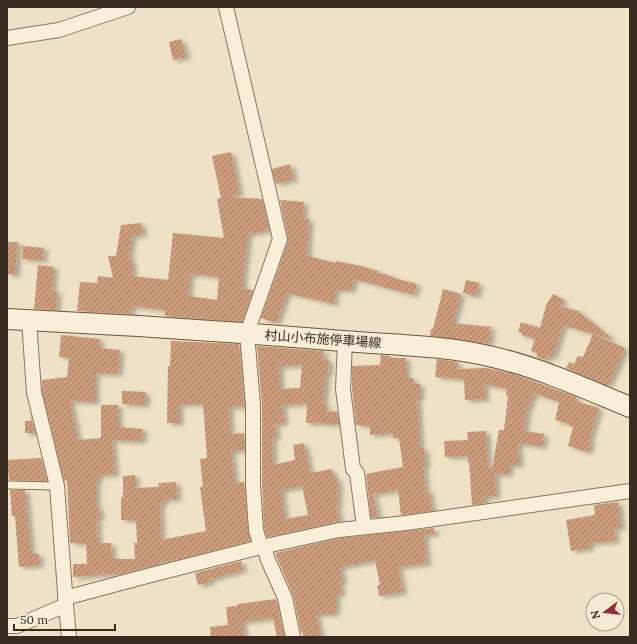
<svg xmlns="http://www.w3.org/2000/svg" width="637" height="644" viewBox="0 0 637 644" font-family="Lora,'Noto Sans JP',serif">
<defs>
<pattern id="building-hatch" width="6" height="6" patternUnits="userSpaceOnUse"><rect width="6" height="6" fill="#cc9c7b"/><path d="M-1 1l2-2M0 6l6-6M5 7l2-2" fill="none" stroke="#a77f64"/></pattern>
<filter id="shadow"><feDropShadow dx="4.5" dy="2.5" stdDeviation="2" flood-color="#0004"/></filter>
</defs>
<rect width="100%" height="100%" fill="#eee1c5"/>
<g fill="url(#building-hatch)" fill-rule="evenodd" filter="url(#shadow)">
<path d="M181,39l5,18 -13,3 -4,-18z"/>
<path d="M231,152l8,41 -11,4 34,2 7,31 -21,4 -6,49 2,1 -1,5 10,1 -11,32 -77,-6v-6l-33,-4 -1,8 -54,-3 3,-29 17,1 1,-7 15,2 -5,-22h8l5,-31 20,-2 2,11 -11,2 -3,18 4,13 -1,9 36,4 5,-47 51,5 -7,-39 4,-1 -9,-42zM190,274l29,3 -2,23 -29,-4z"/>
<path d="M290,164l4,15 -18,5 -4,-15z"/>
<path d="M280,200l24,2 -1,16 6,1 -2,37 29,7v-2l25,5 17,5 -1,1 17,5v1l23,6 -3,11 -60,-16 -3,11h-16l-1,14 -47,-11 -11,30 -15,-5 27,-77v-4z"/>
<path d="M7,242h11l-3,33 -8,-1z"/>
<path d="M23,246l21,2 -1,12 -21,-1z"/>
<path d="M38,265l16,2 -2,23 5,1 -1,19 -22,-1z"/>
<path d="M466,280l13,3 -3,13 -13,-3z"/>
<path d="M443,289l18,5 -8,29 38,4 -2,17 -59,-8 1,-7h2z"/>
<path d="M553,294l11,6 -4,6 18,5 36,29 -21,-6 32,14 -17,38 -42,-18 3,-6 5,2 4,-8 5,1 10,-23 -30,-9 -10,32 -5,-2 -1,5 -10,-3v-4l-6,-2 4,-12 -14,-4 1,-2 -4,-1 3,-10 19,6 6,-23z"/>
<path d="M61,335l39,4 -1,9 21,2 -2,24 -23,-1v29l-25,-1 8,39 23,-2v-33h17v22l25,2 -1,12 -30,-1 3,34 -17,1v6h-2v26h3l1,11h-3l1,25h13l1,16h23l-1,-16h3l-1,-23h-15v-23h2v-21l12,-1v13l24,-1 -1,-4 18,-1 1,17h-13v4h-4l1,37 45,-9 -6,-44h3l-3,-28 7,-1 -4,-54h-24v19h-12l1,-57h2l1,-25 68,3 5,62 -15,1 1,27 14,-1v17l-13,1 4,32 9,-1 4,49 2,10 -65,17 -28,5v2l-37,9 -30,1 -1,1 -16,1v-13h14l-1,-21h-16l-3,-63 -3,1 -22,-90v-11l25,-3 2,-19 -10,-1z"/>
<path d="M257,346l67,5 -1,8 6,1 -1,13h-2l-3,31h3v8l11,-1 2,13 -33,-1 1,-20 -25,2 2,18 -9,1 1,14h-4l1,27 22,-5 -2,-15 11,-2 6,30 22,-4 2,9h3l2,14h-2l2,13h-3l4,16 -73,16 -3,-9 -2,-42v-81zM302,365l-2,23 -20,1 -1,-23zM302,486l6,29 -23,4 -4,-29z"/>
<path d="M381,355l9,1v2h16v20h7v6h7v14h-3l3,50h4l2,17 -3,1 3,26 3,-1 3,20 -31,4 -3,-25 -25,4 5,23 -7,1 -5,-44 37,-7 -4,-29h-6v-5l-23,2v-9l-14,-1 -4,-36v-23l28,-1z"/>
<path d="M437,359l21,3 -1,7 29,-1 24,5 67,24 -2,4 24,7 -10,32 2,1 -3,11 -20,-6 5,-19 -3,-1v-2l-15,-4 4,-18 -25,-9 -1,5h-2l-2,10h-2l-3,23 20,3 -2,13 -24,-4 1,22h-10v9h-14l1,22 -12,1 1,6 -13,2 -3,-43 -1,1 -1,-7 -22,1 -1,-16 24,-1 -1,-8 19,-1 2,38h4l7,-39h5l4,-34h-2l1,-7 -23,-5 1,15 -20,1 -1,-21 -29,-2z"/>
<path d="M122,391l24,1 -1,13 -23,-1z"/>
<path d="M29,409l6,24h-10v-12h6z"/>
<path d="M41,458l6,23 -38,-1 -2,-20z"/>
<path d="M10,490h15l6,64h8v11l-20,2 -4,-51h-3z"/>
<path d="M618,502l3,25 -7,1 1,13 -26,2 1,5 -19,3 -5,-31 29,-5 -1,-10z"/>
<path d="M434,528l1,6 -11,1 3,28 -29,4 5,25 -24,4 -2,-11h3l-5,-25 -35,7 3,14 -4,1 3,12 -6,1v16h-2v3h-18l5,23h-18v-5l-2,1 -8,-38 -18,-42 65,-15z"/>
<path d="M241,561l2,9 -33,9 1,3 -13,3 -3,-12z"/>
<path d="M276,599l8,37 -7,1 -4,-19 -31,4 2,15h-33l-1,-10 18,-2 -2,-18 11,-1 1,-2z"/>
</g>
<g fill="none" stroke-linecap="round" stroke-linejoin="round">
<g stroke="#89735b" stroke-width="9">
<path id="lane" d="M7,485l50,1"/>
</g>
<g stroke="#89735b" stroke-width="16">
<g id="street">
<path d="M226,7l54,232 -33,94 6,72v81l3,44 5,17"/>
<path d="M7,38l52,-8 69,-23"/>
<path d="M345,342l-2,47 10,80 4,4 7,54"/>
<path d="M264,547l4,13 17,38 8,39"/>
<path d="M65,598l82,-22 114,-29 78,-17 67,-7 224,-32"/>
<path d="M66,605l3,32"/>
<path d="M7,626h10l49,-21 -9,-119 -23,-94 -5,-72"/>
</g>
</g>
<g stroke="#6b543e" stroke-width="22">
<path id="secondary" d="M7,319c108,5 216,12 324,21 54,5 108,4 162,17 45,10 93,32 137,50"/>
</g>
<use href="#lane" stroke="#f9efd8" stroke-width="7"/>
<use href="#street" stroke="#f9efd8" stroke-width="14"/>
<use href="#secondary" stroke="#f9efd8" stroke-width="20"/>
</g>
<g text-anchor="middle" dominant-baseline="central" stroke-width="3" stroke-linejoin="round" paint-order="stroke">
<g font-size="13" fill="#392b1f" stroke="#f5ebd4">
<text transform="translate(323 339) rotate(4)">村山小布施停車場線</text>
</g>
</g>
<rect width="637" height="644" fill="none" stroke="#392b1f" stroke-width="16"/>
<g transform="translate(605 612) rotate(255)"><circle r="19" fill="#f5ebd4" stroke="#aa9e8c"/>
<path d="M0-3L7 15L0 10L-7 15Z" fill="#982b2d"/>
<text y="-6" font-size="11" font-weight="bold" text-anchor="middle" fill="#392b1f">N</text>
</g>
<path d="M14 624v6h101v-6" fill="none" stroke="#392b1f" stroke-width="2"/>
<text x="20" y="624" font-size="12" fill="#392b1f" stroke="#f5ebd4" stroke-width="3" paint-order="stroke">50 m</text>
</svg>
